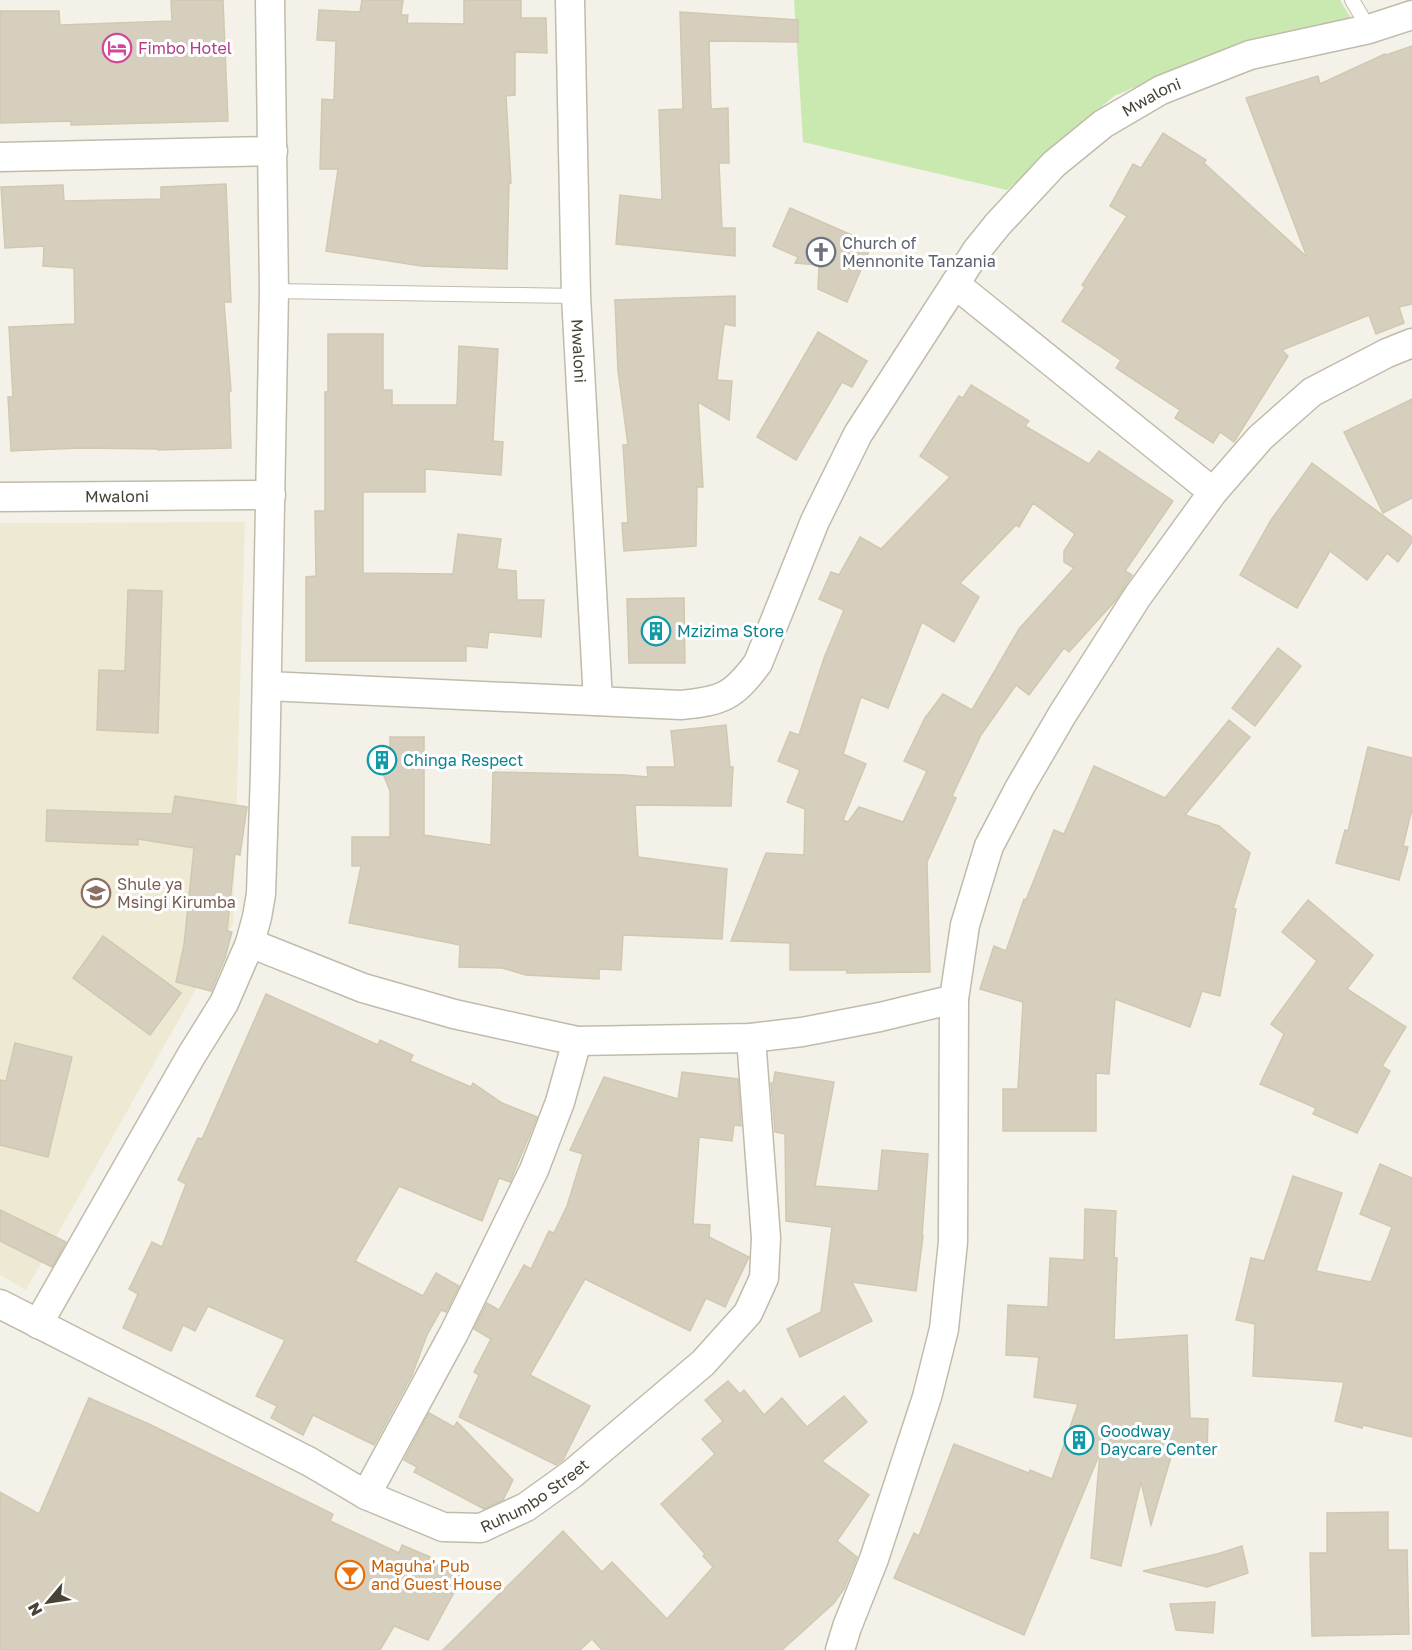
<svg xmlns="http://www.w3.org/2000/svg" width="1412" height="1650" viewBox="0 0 1412 1650" font-family="'Golos Text',sans-serif">
<rect width="100%" height="100%" fill="#f4f2e8"/>
<path fill="#eee9d2" d="M245,522l-12,402 -207,366 -26,-15v-752z"/>
<path fill="#cae9b1" d="M794,0h546l12,20 -111,23 -127,53 -107,94 -204,-48z"/>
<g fill="#d6cfbd" stroke="#d1c8b1" stroke-width="1.5" fill-rule="evenodd">
<path d="M171,0h52l5,121 -157,4v-4l-71,2v-112h59l1,14 112,-4z"/>
<path d="M362,0h41l-2,15h7l-1,8 57,1v-24h57v18h25l1,35 -32,-1v43l-9,1 5,87h-2l-2,86 -86,-3 -95,-15 12,-82h-18l2,-70 12,1 2,-59 -19,-1 2,-30 41,2z"/>
<path d="M680,12l118,8v22l-89,-1 2,68 17,-1 1,55h-10l3,65h13v28l-119,-12 4,-49 42,5 -3,-90 24,-1z"/>
<path d="M1412,46v258l-13,3 5,16 -28,11 -7,-19 -87,35 6,6 -54,86 -14,-10 -7,11 -38,-25 5,-8 -64,-42 5,-8 -59,-39 23,-34 -3,-2 45,-69 -17,-10 23,-42 8,4 22,-35 43,27 -2,3 103,94 -61,-159 72,-22 2,8 65,-30 1,1z"/>
<path d="M226,184l5,118h-7l7,89h-2l2,57 -73,2v-1l-78,-1 -69,3 -3,-54h5l-4,-70 66,-3 -1,-56 -31,-2 1,-20 -39,2 -4,-61 62,-2 1,16 97,-2v-12z"/>
<path d="M790,208l82,36 -25,58 -29,-13 1,-24 -24,-2 3,-6 -25,-11z"/>
<path d="M735,296v30l-11,-2 -7,56 15,1 -3,39 -31,-18 5,85h-6l-1,59 -72,5 -2,-28h6l-5,-78h5l-10,-74 -3,-71z"/>
<path d="M818,332l49,29 -15,26 -10,-5 -46,78 -39,-23z"/>
<path d="M328,334h55v56h9v15h65l2,-59 39,3 -5,92 10,1 -2,33 -76,-6v23h-62v81l90,1 5,-40 43,5 -4,30 19,2 1,29h27l-3,37 -52,-5 -2,16 -21,-2v15h-160v-84l10,-1 -1,-65h10v-119h3z"/>
<path d="M971,385l58,36 -4,5 64,38 10,-13 74,50 -48,70 7,4 -17,26 -46,51 -5,-4 -35,47 -13,-10 -35,50 -29,61 4,2 -29,64 3,110 -83,1v-3h-57v-27l-59,-2 35,-88 38,2 1,-46 -18,-7 13,-32 -22,-9 12,-29 9,3 25,-77 20,-48 -25,-11 12,-27 8,3 21,-38 21,12 69,-72 -30,-21 39,-60 4,2zM1033,503l42,31 -11,17v11l10,6 -55,61 -47,81 -29,-16 -18,24 -21,43 23,10 -24,51 -44,-15 -11,15 -5,-2 23,-56 -23,-10 18,-57 27,11 34,-86 32,20 25,-45 -19,-14 56,-58 3,2z"/>
<path d="M1412,399v99l-29,15 -39,-81z"/>
<path d="M1312,463l100,74v5l-14,20 -11,-9 -20,27 -37,-29 -33,57 -57,-33 31,-55z"/>
<path d="M128,590l34,1 -4,142 -61,-3 2,-60 26,1z"/>
<path d="M684,598l1,65h-56l-2,-64z"/>
<path d="M1278,648l23,18 -46,60 -23,-18z"/>
<path d="M1229,720l21,17 -65,78 34,11 31,27 -17,56h3l-16,87 -18,-5 -12,36 -75,-28 -6,75 -13,-1v58h-93v-42h15l5,-87 -43,-13 14,-43 12,5 18,-52 2,1 28,-70 10,4 30,-68 71,32z"/>
<path d="M726,725l4,42h3l-2,39 -96,-1 3,52 89,12 -5,70 -99,-4 -2,35 -22,-1v10l-73,-4 -24,-7 -43,-1 1,-22 -111,-22 12,-57h-9v-29h38v-46l-15,-37 15,-2v-15h34v98l67,10 2,-73 132,3 23,2 -1,-10h28l-4,-36z"/>
<path d="M1368,747l44,11v51l-9,37 5,1 -9,33 -63,-17 9,-33 3,1z"/>
<path d="M175,796l72,11 -7,48 -5,-1 -8,77 5,1 -7,26 -14,33 -35,-9 8,-37 10,-97 -56,-9v6l-92,-4 1,-31 125,4z"/>
<path d="M1308,900l65,55 -26,34 59,38 -24,39 8,5 -33,62 -44,-19 3,-6 -56,-24 24,-50 -13,-10 46,-63 -35,-29z"/>
<path d="M103,936l78,57 -31,42 -77,-57z"/>
<path d="M266,994l112,51 2,-5 33,15 -3,6 61,26 2,-4 29,20 35,14 -27,65 -11,-4 -17,43 -83,-35 -44,75 68,35 13,-23 23,13 -13,26 -5,-2 -14,25 -15,40 -38,70 -61,-30 -10,20 -32,-17 6,-12 -21,-10 29,-56 -77,-34 -13,25 -12,-6 -12,26 -48,-23 15,-34 -9,-5 23,-47 10,5 24,-63 -8,-4 20,-42 4,1z"/>
<path d="M15,1043l57,14 -24,100 -48,-12v-65l6,1z"/>
<path d="M682,1072l56,7 3,47 -7,-1 -2,16 -33,-4 -6,87 17,1 -1,12 40,20 -24,50 -19,-9 -16,33 -105,-52 -55,96 60,31 -27,54 -7,5 -97,-48 20,-42 -5,-3 17,-33 -17,-10 13,-26 12,7 25,-45 7,4 18,-38 5,2 13,-27 16,-52 -13,-4 34,-73 74,22z"/>
<path d="M775,1072l59,10 -19,104 63,5 4,-41 46,4 -6,82h1l-7,55 -64,-9 20,39 -72,36 -13,-28 34,-17 11,-85 -46,-6 -1,-87 -10,-2 -4,-49 2,1z"/>
<path d="M1380,1164l32,14v259l-49,-12 -1,3 -27,-7 9,-39 -91,-6 2,-52 -19,-4 15,-62 13,3 29,-85 49,17 -26,78 55,11 21,-55 -32,-13z"/>
<path d="M1085,1209l31,2 -2,47h3l-3,82 73,-5 3,83 18,1 -1,33 -34,-2 -22,75 -10,-43 -20,84 -30,-8 9,-105 -76,182 -130,-57 20,-45 5,3 35,-92 75,29 1,-3 22,9 26,-75 -44,-7 5,-40 -33,-2 2,-50 40,2 2,-49 34,2z"/>
<path d="M0,1210l66,32 -14,25 -52,-26z"/>
<path d="M728,1381l12,13 4,-4 20,25 18,-17 25,29 37,-31 23,26 -45,39 47,34 -32,46 20,16 -13,32 -10,14 -52,47h-180l-10,-11 -12,11h-137l120,-119 39,41 10,-10 55,57 46,-52 -10,-11 2,-2 -44,-50 54,-50 -13,-15 21,-18 -18,-21z"/>
<path d="M89,1398l60,26 184,90 -3,7 69,32 3,-8 28,12 -2,4 35,15 -35,64 -34,-14 -14,24h-380v-158l39,22z"/>
<path d="M429,1413l25,14 3,-5 56,58 -10,20 -19,9 -70,-37 3,-5 -13,-7z"/>
<path d="M1388,1512v38h19l2,84 -97,2 -2,-83h17v-40z"/>
<path d="M1242,1546l6,27 -41,14 -64,-16 74,-17z"/>
<path d="M1215,1602l-2,31 -37,-3 -6,-26z"/>
</g>
<g fill="none" stroke-linecap="round" stroke-linejoin="round">
<g stroke="#c0bbab" stroke-width="16">
<g id="service">
<path d="M1352,0l17,29"/>
<path d="M274,291l302,5"/>
</g>
</g>
<g stroke="#c0bbab" stroke-width="31">
<g id="minor">
<path id="s1" d="M570,0l6,296 22,405"/>
<path d="M0,157l273,-6"/>
<path d="M955,284l258,208"/>
<path id="s2" d="M0,497l271,-2"/>
<path id="s3" d="M267,686l414,19c41,-4 52,-8 77,-42l57,-142 43,-87 119,-184 21,-26 56,-60 49,-40 58,-34 89,-35 119,-26 43,-14"/>
<path d="M250,943l113,45 91,26 123,27 174,-3 51,-6 78,-15 74,-18"/>
<path id="s4" d="M0,1304l310,158 56,33 77,32 38,1 45,-21 46,-33 131,-111 45,-50 16,-35 2,-40 -15,-200"/>
<path d="M38,1324l153,-268 33,-53 26,-60 7,-26 4,-23 4,-122 9,-481 -4,-291"/>
<path d="M366,1495l88,-162 80,-163 26,-68 17,-61"/>
<path d="M840,1650l7,-23 27,-68 53,-162 17,-68 9,-87 1,-243 11,-74 24,-79 31,-59 42,-72 75,-118 76,-105 47,-54 52,-46 75,-39 25,-10"/>
</g>
</g>
<use href="#service" stroke="#fff" stroke-width="14"/>
<use href="#minor" stroke="#fff" stroke-width="28"/>
</g>
<defs>
<g id="hotel-ring" transform="scale(1.5)"><circle r="9.5" fill="#fff" stroke="#d1479c" stroke-width="1.5"/><path d="M-6-4.5h1.5V1H6V5H4.5V3h-9V5H-6ZM-4 0a1.8 1.8 0 1 1 3.6 0ZM.5 0V-2.5h3Q6-2.5 6 0Z" fill="#d1479c"/></g>
<g id="church-ring" transform="scale(1.5)"><circle r="9.5" fill="#fff" stroke="#6b7280" stroke-width="1.5"/><path d="M-1.2-6h2.4v3.5h3.3v2.4h-3.3V6h-2.4V-.1h-3.3v-2.4h3.3Z" fill="#6b7280"/></g>
<g id="building-ring" transform="scale(1.5)"><circle r="9.5" fill="#fff" stroke="#0f9aa8" stroke-width="1.5"/><path d="M-4-6H4V6H1V3H-1V6H-4ZM-2.5-4.3h1.7v1.8h-1.7ZM.8-4.3h1.7v1.8H.8ZM-2.5-1h1.7V.8h-1.7ZM.8-1h1.7V.8H.8Z" fill="#0f9aa8"/></g>
<g id="school-ring" transform="scale(1.5)"><circle r="9.5" fill="#fff" stroke="#8d6e63" stroke-width="1.5"/><path d="M0-5L7-2L0 1L-7-2ZM-4 1L0 2.5L4 1V4Q0 6-4 4Z" fill="#8d6e63"/></g>
<g id="bar-ring" transform="scale(1.5)"><circle r="9.5" fill="#fff" stroke="#e8710a" stroke-width="1.5"/><path d="M-6-5H6L.8 .8V4.5H3.5V6h-7V4.5H-.8V.8Z" fill="#e8710a"/></g>
</defs>
<g fill-rule="evenodd">
<use href="#hotel-ring" x="117" y="48"/>
<use href="#church-ring" x="821" y="252"/>
<use href="#building-ring" x="656" y="631"/>
<use href="#building-ring" x="382" y="760"/>
<use href="#school-ring" x="96" y="893"/>
<use href="#building-ring" x="1079" y="1440"/>
<use href="#bar-ring" x="350" y="1575"/>
</g>
<g text-anchor="middle" dominant-baseline="central" stroke-width="6" stroke-linejoin="round" paint-order="stroke">
<g font-size="16" fill="#b23c85" stroke="#fff" text-anchor="start">
<text x="138" y="48">Fimbo Hotel</text>
</g>
<g font-size="16" fill="#484337" stroke="#fff">
<text stroke="none"><textPath href="#s3" startOffset="1210">Mwaloni</textPath></text>
<text stroke="none"><textPath href="#s1" startOffset="351">Mwaloni</textPath></text>
<text stroke="none"><textPath href="#s2" startOffset="117">Mwaloni</textPath></text>
<text stroke="none"><textPath href="#s4" startOffset="597">Ruhumbo Street</textPath></text>
</g>
<g font-size="16" fill="#5b616d" stroke="#fff" text-anchor="start">
<text x="842" y="243">Church of<tspan x="842" dy="18">Mennonite Tanzania</tspan></text>
</g>
<g font-size="16" fill="#0d838f" stroke="#fff" text-anchor="start">
<text x="677" y="631">Mzizima Store</text>
<text x="403" y="760">Chinga Respect</text>
<text x="1100" y="1431">Goodway<tspan x="1100" dy="18">Daycare Center</tspan></text>
</g>
<g font-size="16" fill="#785e54" stroke="#fff" text-anchor="start">
<text x="117" y="884">Shule ya<tspan x="117" dy="18">Msingi Kirumba</tspan></text>
</g>
<g font-size="16" fill="#c56008" stroke="#fff" text-anchor="start">
<text x="371" y="1566">Maguha' Pub<tspan x="371" dy="18">and Guest House</tspan></text>
</g>
</g>
<g transform="translate(48 1602) rotate(241)" stroke="#ffffff" stroke-width="4.5" paint-order="stroke">
<path d="M0-4.5L10 22L0 15L-10 22Z" fill="#484337"/>
<text y="-9" font-size="16" font-weight="bold" text-anchor="middle" fill="#484337">N</text>
</g>
</svg>
